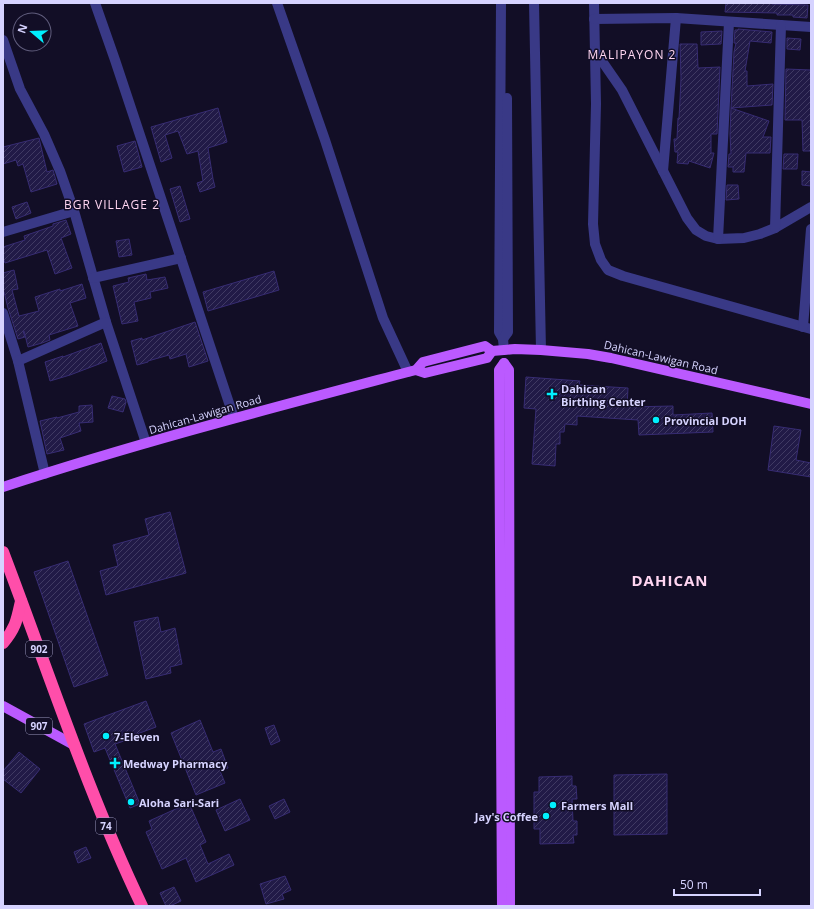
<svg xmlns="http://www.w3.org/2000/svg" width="814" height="909" viewBox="0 0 814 909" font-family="'Open Sans',sans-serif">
<defs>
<pattern id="building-hatch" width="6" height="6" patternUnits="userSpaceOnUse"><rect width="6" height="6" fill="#211a47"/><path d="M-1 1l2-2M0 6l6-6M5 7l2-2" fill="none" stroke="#403a63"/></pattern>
</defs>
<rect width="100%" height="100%" fill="#120e26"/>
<g fill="url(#building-hatch)" stroke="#372c73">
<path d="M726,3h46v1l36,1 -1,13 -14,-1v-2h-16v-2l-52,-1z"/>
<path d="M738,29l34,3 -1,11 -21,-2 -5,30h2v15l26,-2 -1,21 -41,3 3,-56 2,-9h-2l1,-13h3z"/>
<path d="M722,31l-1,13 -20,1v-13z"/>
<path d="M787,38l14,1 -1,11 -13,-1z"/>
<path d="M680,44h17l1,24 22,-1 -3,67h-6v19h3l-4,15 -21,-7 -1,3 -11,-1 1,-11h-3l-1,-13h3l1,-21h1l1,-18 1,-22z"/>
<path d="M786,69l25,1v81h-8l-1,-31h-17z"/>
<path d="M218,108l9,34 -19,6 5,31 2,8 -15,5 -3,-9 6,-2 -5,-30 -11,3 -9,-23 -13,4 7,23 -11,4 -10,-35z"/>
<path d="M731,108l38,13 -6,16h8l-1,16h-24l-2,19h-11v-5h-5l1,-13h2l-1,-20z"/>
<path d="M39,138l8,34 6,-2 4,14 -26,8 -8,-28 -5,2 -2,-6 -13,4v-17z"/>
<path d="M135,141l7,26 -18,5 -7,-26z"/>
<path d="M784,154h14l-1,15h-14z"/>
<path d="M802,171l9,1v14l-9,-1z"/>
<path d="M727,185h11l1,14 -13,1z"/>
<path d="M180,186l10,33 -10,3 -10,-33z"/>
<path d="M27,202l4,11 -15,6 -4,-12z"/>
<path d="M66,220l5,14 -10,4 11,30 -17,6 -8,-24 -42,13 -2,-5v-11l22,-7 -1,-4 29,-10v-2z"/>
<path d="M129,239l3,16 -13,2 -3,-16z"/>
<path d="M14,270l4,19 -6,1 7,26 20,-5 -4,-14 25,-8v2l22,-7 4,14 -16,5 8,23 -29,9 1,5 -8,3 -14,4 -4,-16h-1l2,6 -7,2 -10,-31 -4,-16h-1v-19z"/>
<path d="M274,271l5,19 -71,21 -5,-19z"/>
<path d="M146,274l1,6 18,-3 3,11 -18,4 1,6 -17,4 4,19 -16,3 -9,-38 16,-4 -1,-4z"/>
<path d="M195,322l13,39 -19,6 -3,-13 -16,5 -1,-4 -21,6v1l-11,3 -6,-24 11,-3v2z"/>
<path d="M101,343l6,18 -37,14 -20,6 -5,-19 18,-6v1z"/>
<path d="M526,377l54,4 -1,4 49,3 -1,19 46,-1v9l39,-2 1,19 -74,3 -1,-15 -61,-4v9l-12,-1 -1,8h-4v12h-4l-1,22 -23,-2 4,-55 -12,-1z"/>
<path d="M112,396l13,3 1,3 -3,10 -15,-4z"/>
<path d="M92,405l1,17 -14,1 2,8 -21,7 4,12 -17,4 -7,-33 17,-4v1l22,-6v-6z"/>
<path d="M774,426l27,4 -5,30 15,3v14l-43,-7z"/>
<path d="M170,512l16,61 -80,22 -6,-24 18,-5 -5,-21 36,-10 -4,-16z"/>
<path d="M68,561l40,114 -34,12 -40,-115z"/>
<path d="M158,617l3,15 14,-4 7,36 -12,3 1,6 -25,6 -12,-57z"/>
<path d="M146,701l10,26 -27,10 1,2 -15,5 25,60 -10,4 -25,-60 -11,4 -10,-28z"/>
<path d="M200,720l13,32 8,-3 7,19 -8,3 5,12 -29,12 -25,-62z"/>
<path d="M274,725l6,16 -9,4 -6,-17z"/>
<path d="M19,752l21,17 -19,24 -18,-14v-8z"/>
<path d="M667,774v60l-53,1v-60z"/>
<path d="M572,776v10h4l1,13h-5l1,22h4v14h-4l1,8 -34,1v-15h-6v-37h5v-15z"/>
<path d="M240,799l10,21 -25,11 -9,-21z"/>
<path d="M284,799l6,13 -15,7 -6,-13z"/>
<path d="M189,803l17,39 -6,3 8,19 21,-10 5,11 -38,17 -10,-24 -24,11 -16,-37 6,-3 -3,-8z"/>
<path d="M86,847l5,11 -13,5 -4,-11z"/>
<path d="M285,876l6,14 -9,4 2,5 -18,5 -6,-20z"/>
<path d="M174,887l7,14 -11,5h-4l-6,-13z"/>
</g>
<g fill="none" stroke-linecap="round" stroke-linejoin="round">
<g stroke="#393986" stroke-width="10">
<path d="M95,3l20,57 119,358"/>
<path d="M277,3l48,137 58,178 25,54"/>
<path d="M501,3l-2,329 4,7 1,11"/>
<path d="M534,3l7,347"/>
<path d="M594,3l2,101 -3,120 2,20 6,16 7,10 15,6 188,53"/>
<path d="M594,19l82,-1 135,9"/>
<path d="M3,40l17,49 24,45 16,37 14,40 32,111 40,121"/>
<path d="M595,51l27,39 65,128 9,12 10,6 12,3 26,-1 16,-4 15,-6 36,-21"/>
<path d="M663,171l13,-153"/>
<path d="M775,228l6,-203"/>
<path d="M3,232l71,-21"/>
<path d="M718,239l11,-217"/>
<path d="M93,278l88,-20"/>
<path d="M3,313l15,48 27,113"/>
<path d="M803,327l8,-98"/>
<path d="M503,339l5,-7 -1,-234"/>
<path d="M18,361l88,-39"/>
</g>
<g stroke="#bb5aff" stroke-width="10">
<path d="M504,363l5,7 1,536"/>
<path d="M416,370l9,3 62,-15 5,-7"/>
<path d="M3,487c134,-44 269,-79 405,-115l8,-2 7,-8 62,-16 7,5 23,-2 26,1 47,4 23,4 200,46"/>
<path d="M3,706l71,39"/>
<path d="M502,906l-3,-536 5,-7"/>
</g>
<g stroke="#ff4eaa" stroke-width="12">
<path d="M3,552c45,118 84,239 139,354"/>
<path d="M3,643c13,-15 14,-24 18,-42"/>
</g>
</g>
<g fill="#00effe" stroke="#120e26" stroke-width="1.5">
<path d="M550 388h4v4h4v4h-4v4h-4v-4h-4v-4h4z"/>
<circle cx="656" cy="420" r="4"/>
<circle cx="106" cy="736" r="4"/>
<path d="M113 757h4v4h4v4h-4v4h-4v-4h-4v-4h4z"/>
<circle cx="131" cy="802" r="4"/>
<circle cx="553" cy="805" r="4"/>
<circle cx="546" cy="816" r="4"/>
</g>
<g text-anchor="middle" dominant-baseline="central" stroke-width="3" stroke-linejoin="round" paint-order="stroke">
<g fill="#120e26" stroke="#9b98be" stroke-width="1">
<rect x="26" y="641" width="26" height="16" rx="3"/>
<rect x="26" y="718" width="26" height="16" rx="3"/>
<rect x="96" y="818" width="20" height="16" rx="3"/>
</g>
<g font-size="10" font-weight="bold" fill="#d6d3ff">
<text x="39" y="649">902</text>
<text x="39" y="726">907</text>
<text x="106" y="826">74</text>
</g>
<g font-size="11" fill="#d6d3ff" stroke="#120e26">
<text transform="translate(661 357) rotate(13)">Dahican-Lawigan Road</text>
<text transform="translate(205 414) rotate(-16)">Dahican-Lawigan Road</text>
</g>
<g font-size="11" font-weight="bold" fill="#d6d3ff" stroke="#120e26" text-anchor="start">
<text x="561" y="388">Dahican<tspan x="561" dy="13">Birthing Center</tspan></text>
<text x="664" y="420">Provincial DOH</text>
<text x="114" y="736">7-Eleven</text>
<text x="123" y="763">Medway Pharmacy</text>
<text x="139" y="802">Aloha Sari-Sari</text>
<text x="561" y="805">Farmers Mall</text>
<text x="538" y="816" text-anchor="end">Jay's Coffee</text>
</g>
<g font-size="12" letter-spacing="1" fill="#ffd5f1" stroke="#120e26">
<text x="632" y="54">MALIPAYON 2</text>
<text x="112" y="204">BGR VILLAGE 2</text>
</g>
<g font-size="15" font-weight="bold" letter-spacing="1" fill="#ffd5f1" stroke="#120e26">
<text x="670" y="580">DAHICAN</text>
</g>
</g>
<rect width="814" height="909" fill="none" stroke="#d6d3ff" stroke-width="8"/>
<g transform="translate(32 32) rotate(289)"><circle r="19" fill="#120e26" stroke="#605d7d"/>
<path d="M0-3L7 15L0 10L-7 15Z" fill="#00effe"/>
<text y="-6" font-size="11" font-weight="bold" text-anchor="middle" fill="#d6d3ff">N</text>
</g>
<path d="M674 889v6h86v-6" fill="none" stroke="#d6d3ff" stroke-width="2"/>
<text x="680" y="889" font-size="12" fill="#d6d3ff" stroke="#120e26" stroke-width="3" paint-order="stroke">50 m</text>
</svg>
